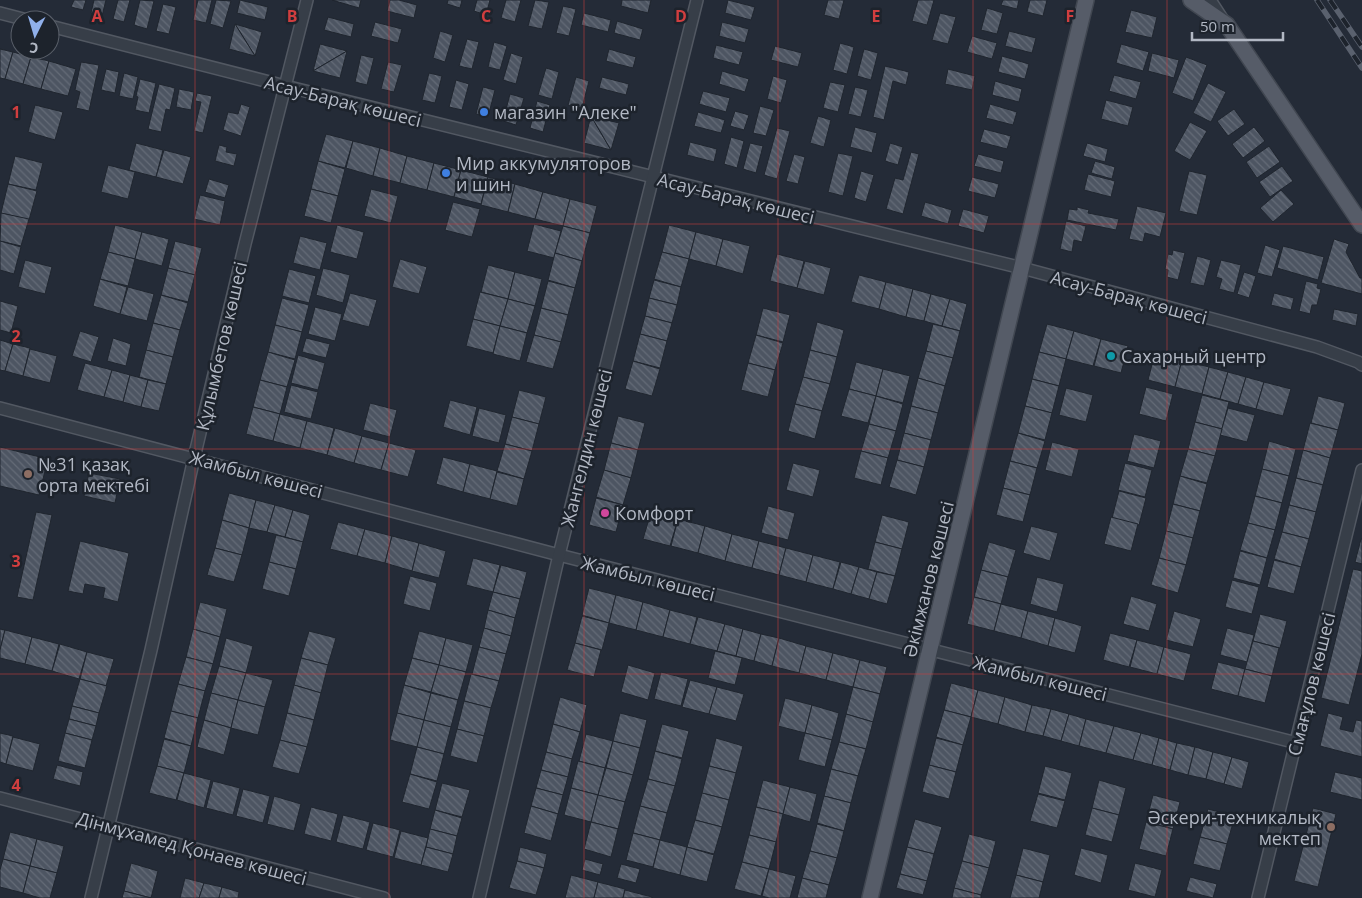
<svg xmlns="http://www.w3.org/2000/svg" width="1362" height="898" viewBox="0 0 1362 898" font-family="'Open Sans',sans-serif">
<defs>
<pattern id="building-back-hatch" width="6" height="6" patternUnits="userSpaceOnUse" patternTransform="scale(1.25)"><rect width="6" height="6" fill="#4d5562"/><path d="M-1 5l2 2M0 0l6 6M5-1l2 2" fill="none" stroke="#646b77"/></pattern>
</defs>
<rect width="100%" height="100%" fill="#242b37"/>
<g fill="url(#building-back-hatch)" stroke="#1f252e">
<path d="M74,0h12l-3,10 -12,-3z"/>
<path d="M94,0h12l-4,16 -11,-3z"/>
<path d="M118,0h12l-6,22 -11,-3z"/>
<path d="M140,0l14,1 -7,28 -13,-4z"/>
<path d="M198,0h14l-6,23 -13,-3z"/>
<path d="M216,0l15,1 -8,27 -13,-4z"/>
<path d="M240,0l28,7 -3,13 -28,-7z"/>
<path d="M332,0h29l-2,8z"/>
<path d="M390,0h9l18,5 -3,13 -27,-7z"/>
<path d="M448,0h14l-2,8 -13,-4z"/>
<path d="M477,0h13l-4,15 -12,-4z"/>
<path d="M506,0h15l-6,22 -14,-4z"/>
<path d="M535,0l14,2 -7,27 -14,-3z"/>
<path d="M622,0h29l-3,13 -27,-7z"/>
<path d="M728,0l27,7 -4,13 -26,-7z"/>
<path d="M828,0h16l-5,19 -15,-4z"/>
<path d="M918,0h16l-7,25 -15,-4z"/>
<path d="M1003,0h16l-2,9 -16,-4z"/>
<path d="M1030,0h17l-4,16 -16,-4z"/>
<path d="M163,4l13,3 -7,27 -13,-3z"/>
<path d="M563,6l13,3 -7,27 -13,-3z"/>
<path d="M987,8l16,5 -6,21 -16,-4z"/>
<path d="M1131,10l26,7 -5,21 -27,-6z"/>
<path d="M584,13l27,7 -3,12 -27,-7z"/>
<path d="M940,13l16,4 -8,27 -16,-4z"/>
<path d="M328,17l26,7 -3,13 -27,-7z"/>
<path d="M617,21l26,8 -3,11 -26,-7z"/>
<path d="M375,22l27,7 -4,14 -27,-7z"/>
<path d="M722,22l27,7 -4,14 -26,-7z"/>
<path d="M235,24l27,8 -7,24z"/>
<path d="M235,24l20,32 -26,-7z"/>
<path d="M440,31l13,4 -8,27 -12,-4z"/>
<path d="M1009,31l27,7 -4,15 -27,-7z"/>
<path d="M972,36l25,7 -5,16 -25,-7z"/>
<path d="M467,39l12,3 -7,27 -13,-3z"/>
<path d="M494,42l13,4 -7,24 -12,-3z"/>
<path d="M840,43l14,4 -7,27 -14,-4z"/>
<path d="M320,44l27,7 -34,20z"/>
<path d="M1121,44l28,8 -6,19 -27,-8z"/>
<path d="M716,45l27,7 -4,13 -26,-7z"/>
<path d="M775,46l27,7 -4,14 -27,-7z"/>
<path d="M0,49l13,3 -8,27 -5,-1z"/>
<path d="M609,49l27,8 -3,11 -27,-7z"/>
<path d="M864,49l14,4 -7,27 -14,-4z"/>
<path d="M347,51l-7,27 -27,-7z"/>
<path d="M13,52l18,5 -8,27 -18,-5z"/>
<path d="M511,53l12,4 -7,27 -13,-4z"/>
<path d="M1152,53l27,7 -5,18 -26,-7z"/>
<path d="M361,55l13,3 -7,27 -12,-3z"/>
<path d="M1002,56l27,8 -4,15 -27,-7z"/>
<path d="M31,57l18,4 -8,28 -18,-5z"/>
<path d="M1186,57l21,8 -14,36 -21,-8z"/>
<path d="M49,61l27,8 -8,27 -27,-7z"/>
<path d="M81,62l18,3 -10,46 -13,-3 4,-16 -5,-2z"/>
<path d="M388,62l14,3 -8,27 -13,-3z"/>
<path d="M885,66l24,6 -3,13 -13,-4 -9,39 -11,-3z"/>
<path d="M546,68l13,4 -7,27 -14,-4z"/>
<path d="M106,69l13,3 -4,21 -14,-3z"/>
<path d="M948,69l27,7 -3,14 -27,-6z"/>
<path d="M722,71l27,8 -4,13 -26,-8z"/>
<path d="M124,73l14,4 -5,22 -14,-3z"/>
<path d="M429,73l13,3 -7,27 -13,-3z"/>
<path d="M1114,75l27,7 -5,17 -27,-8z"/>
<path d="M773,76l14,4 -6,23 -14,-4z"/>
<path d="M576,77l13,4 -7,27 -14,-3z"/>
<path d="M602,77l27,7 -3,11 -27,-7z"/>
<path d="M140,79l16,4 -7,30 -14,-3 3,-13 -2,-1z"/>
<path d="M456,80l13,4 -7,26 -13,-3z"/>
<path d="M995,81l27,8 -3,13 -27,-7z"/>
<path d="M830,82l15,3 -7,27 -15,-4z"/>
<path d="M1208,83l18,9 -15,30 -18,-9z"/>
<path d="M159,84l16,4 -5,22 -4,-1 -5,23 -13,-3z"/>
<path d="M483,87l12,3 -7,27 -12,-3z"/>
<path d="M855,87l13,3 -7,27 -13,-3z"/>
<path d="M179,89l15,3 -3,18 -15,-3z"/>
<path d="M703,91l27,7 -4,14 -27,-8z"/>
<path d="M197,93l15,3 -9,37 -9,-2 7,-29 -6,-1z"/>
<path d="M510,94l14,4 -8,27 -13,-4z"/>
<path d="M1106,100l27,7 -5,19 -27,-7z"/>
<path d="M537,101l13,4 -7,27 -13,-4z"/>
<path d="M241,104l9,3 -9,29 -18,-6 5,-18 10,2z"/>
<path d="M990,104l27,8 -4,13 -27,-7z"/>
<path d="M35,105l28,7 -8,28 -27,-8z"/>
<path d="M760,106l14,4 -8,26 -13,-3z"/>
<path d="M1234,109l11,15 -17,12 -11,-15z"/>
<path d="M735,111l14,4 -5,15 -14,-4z"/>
<path d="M698,112l27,8 -4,13 -27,-7z"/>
<path d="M591,116l20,34 -27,-7z"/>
<path d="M591,116l28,7 -8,27z"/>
<path d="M818,116l13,4 -7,27 -14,-4z"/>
<path d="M1190,122l17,9 -17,29 -16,-9z"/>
<path d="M855,127l22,6 -5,20 -22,-6z"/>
<path d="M1254,127l11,14 -22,17 -11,-14z"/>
<path d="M777,128l13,3 -13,48 -13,-4z"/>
<path d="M984,129l27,7 -4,13 -27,-7z"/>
<path d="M326,134l27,7 -8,27 -27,-7z"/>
<path d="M731,137l13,4 -7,27 -13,-4z"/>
<path d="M353,141l27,7 -7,28 -27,-8z"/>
<path d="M690,142l27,7 -3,13 -27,-7z"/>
<path d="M136,143l27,7 -7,27 -27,-7z"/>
<path d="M750,143l13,3 -7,27 -13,-4z"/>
<path d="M890,143l13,4 -5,18 -13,-4z"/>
<path d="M1087,143l21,6 -3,13 -22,-6z"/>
<path d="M219,145l8,2 -1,5 11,2 -3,12 -19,-5z"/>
<path d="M1269,146l11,16 -23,16 -11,-16z"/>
<path d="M380,148l27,8 -7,27 -27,-7z"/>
<path d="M164,150l27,7 -8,27 -27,-7z"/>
<path d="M911,152l8,2 -16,60 -17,-5 9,-31 8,2z"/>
<path d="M838,153l15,3 -10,40 -15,-4z"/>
<path d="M794,154l11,3 -7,27 -12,-3z"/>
<path d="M978,154l26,7 -3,12 -27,-7z"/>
<path d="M15,156l28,7 -7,27 -28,-6z"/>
<path d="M407,156l27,7 -7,27 -27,-7z"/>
<path d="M318,161l27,8 -7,27 -27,-7z"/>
<path d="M1095,161l20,6 -3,12 -21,-6z"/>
<path d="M434,163l27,7 -7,27 -27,-7z"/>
<path d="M108,165l27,7 -7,27 -27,-7z"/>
<path d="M1282,166l11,15 -23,16 -11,-15z"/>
<path d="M461,170l27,7 -7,27 -27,-7z"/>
<path d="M861,171l13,4 -8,27 -12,-4z"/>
<path d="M1189,171l18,4 -10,40 -18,-4z"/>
<path d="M1088,174l27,7 -4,16 -27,-7z"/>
<path d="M488,177l27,7 -7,28 -27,-7z"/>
<path d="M972,177l27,7 -4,14 -27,-7z"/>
<path d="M209,179l20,6 -4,13 -20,-6z"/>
<path d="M8,184l29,7 -8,29 -28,-7z"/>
<path d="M515,184l28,8 -8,27 -27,-7z"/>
<path d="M311,189l27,7 -7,27 -27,-7z"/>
<path d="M371,189l27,7 -7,27 -27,-7z"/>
<path d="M1281,190l13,14 -21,18 -13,-14z"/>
<path d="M543,192l27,7 -7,27 -28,-7z"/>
<path d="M200,195l25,6 -5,24 -26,-6z"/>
<path d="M570,199l27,7 -7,27 -27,-7z"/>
<path d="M453,202l27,7 -8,28 -27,-7z"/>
<path d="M925,202l27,8 -4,14 -27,-8z"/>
<path d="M1137,206l29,7 -6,24 -15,-4 -2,9 -14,-3z"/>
<path d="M1077,207l12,3 -1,3 31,6 -3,11 -49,-10 2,-11 8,1z"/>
<path d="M963,209l26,7 -5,17 -26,-7z"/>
<path d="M1,213l28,6 -8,27 -21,-5z"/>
<path d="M1066,221l20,5 -4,16 -8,-2 -2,12 -12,-3z"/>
<path d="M534,224l27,7 -7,27 -27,-7z"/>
<path d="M115,225l27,7 -7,27 -27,-7z"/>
<path d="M337,225l27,7 -7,27 -27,-7z"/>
<path d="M669,225l27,7 -7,27 -27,-7z"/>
<path d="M563,226l27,7 -8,28 -27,-8z"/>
<path d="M142,232l27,7 -7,27 -27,-7z"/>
<path d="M696,232l27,7 -7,27 -27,-7z"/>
<path d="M300,236l27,7 -7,27 -27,-7z"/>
<path d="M723,239l27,7 -7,28 -27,-8z"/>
<path d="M1334,239l15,5 -3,8 14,26h2v16l-41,-11z"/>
<path d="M0,241l21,6 -7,27 -14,-4z"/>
<path d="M175,241l27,7 -7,27 -27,-7z"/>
<path d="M1265,245l15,5 -8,27 -15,-4z"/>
<path d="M1283,246l41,11 -6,23 -41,-12z"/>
<path d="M1173,250l12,3 -7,27 -11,-3 1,-7 -3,-1 3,-15 4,1z"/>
<path d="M108,252l27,7 -7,27 -28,-7z"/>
<path d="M662,252l27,7 -8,28 -27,-8z"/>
<path d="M555,253l27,8 -7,27 -27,-8z"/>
<path d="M777,254l27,7 -7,27 -27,-7z"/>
<path d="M1197,256l14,4 -7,26 -14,-3z"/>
<path d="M400,259l27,8 -8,27 -27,-7z"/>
<path d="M25,260l27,7 -7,27 -27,-7z"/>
<path d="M1221,260l20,5 -7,28 -15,-4 3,-10 -6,-2z"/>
<path d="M805,261l26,7 -7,27 -27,-7z"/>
<path d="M488,265l27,7 -7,27 -27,-7z"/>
<path d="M168,268l27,7 -7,27 -27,-7z"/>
<path d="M323,268l27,7 -7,28 -27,-8z"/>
<path d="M289,269l27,7 -7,27 -27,-7z"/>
<path d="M515,272l27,7 -7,27 -27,-7z"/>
<path d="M1244,272l12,4 -7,22 -12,-4z"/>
<path d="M859,275l27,7 -7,27 -28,-7z"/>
<path d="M100,279l27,8 -7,27 -27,-8z"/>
<path d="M654,280l27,7 -4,18 -28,-7z"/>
<path d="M548,281l27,7 -7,27 -27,-7z"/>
<path d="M1306,281l12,3 -1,4 4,1 -4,16h-5l-2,9 -11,-3z"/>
<path d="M886,282l27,7 -7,28 -27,-8z"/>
<path d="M128,287l26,7 -7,27 -27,-7z"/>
<path d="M913,289l18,5 -7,27 -18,-4z"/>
<path d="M480,292l28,7 -8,27 -27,-7z"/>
<path d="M350,293l27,7 -8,27 -27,-7z"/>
<path d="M1274,293l20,5 -3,12 -20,-5z"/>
<path d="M931,294l19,5 -8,27 -18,-5z"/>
<path d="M161,295l27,8 -8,27 -27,-7z"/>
<path d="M282,298l27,7 -7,27 -27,-7z"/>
<path d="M649,298l28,7 -5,18 -27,-7z"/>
<path d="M508,299l27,7 -8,27 -27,-7z"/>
<path d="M950,299l17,5 -7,27 -18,-5z"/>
<path d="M0,301l18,5 -7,27 -11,-3z"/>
<path d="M315,307l27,7 -7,27 -27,-7z"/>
<path d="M541,308l27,7 -7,27 -27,-7z"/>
<path d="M763,308l27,7 -7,27 -27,-7z"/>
<path d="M1334,309l24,5 -2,12 -24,-6z"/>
<path d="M645,316l27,7 -5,18 -27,-7z"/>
<path d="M473,319l27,7 -7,27 -27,-7z"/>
<path d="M817,322l27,8 -7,27 -27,-7z"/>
<path d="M153,323l27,7 -7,27 -27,-7z"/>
<path d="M933,324l27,7 -7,27 -27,-7z"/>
<path d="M1047,324l27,7 -8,28 -27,-7z"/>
<path d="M275,325l27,7 -7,27 -27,-7z"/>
<path d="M500,326l27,7 -7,28 -27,-7z"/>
<path d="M80,331l19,6 -8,25 -19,-6z"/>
<path d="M1074,331l27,8 -8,27 -27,-7z"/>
<path d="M640,334l27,7 -7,27 -27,-7z"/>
<path d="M534,335l27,7 -8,27 -27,-7z"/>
<path d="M756,335l27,8 -8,27 -27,-7z"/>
<path d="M113,338l18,6 -5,22 -19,-5z"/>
<path d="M306,338l24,6 -4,14 -24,-6z"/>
<path d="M1101,339l27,7 -7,27 -27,-7z"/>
<path d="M0,340l13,4 -8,27 -5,-1z"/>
<path d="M13,344l17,4 -7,28 -18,-5z"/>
<path d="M30,349l27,7 -7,27 -27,-7z"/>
<path d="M146,350l27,7 -7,27 -27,-7z"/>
<path d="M810,350l27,7 -7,27 -27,-7z"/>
<path d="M926,351l27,7 -8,28 -27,-8z"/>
<path d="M268,352l27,8 -8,27 -27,-7z"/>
<path d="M1039,352l27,7 -7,27 -27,-7z"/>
<path d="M1155,353l27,7 -7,27 -27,-7z"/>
<path d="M298,355l27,8 -7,27 -27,-7z"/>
<path d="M1182,360l27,7 -7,27 -27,-7z"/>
<path d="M633,361l27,8 -8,27 -27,-7z"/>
<path d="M856,362l27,7 -7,27 -27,-7z"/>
<path d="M85,363l27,7 -8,27 -27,-7z"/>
<path d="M748,363l27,7 -7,27 -27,-7z"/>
<path d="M1209,367l19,5 -8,27 -18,-5z"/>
<path d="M883,369l27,7 -7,27 -27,-7z"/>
<path d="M112,370l18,5 -7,27 -19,-5z"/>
<path d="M1228,372l18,5 -8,27 -18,-5z"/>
<path d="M130,375l18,5 -7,27 -18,-5z"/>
<path d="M803,377l27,7 -8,27 -27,-7z"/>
<path d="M1246,377l18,5 -8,27 -18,-5z"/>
<path d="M918,378l27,8 -7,27 -27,-7z"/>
<path d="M1032,379l27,7 -7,27 -27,-7z"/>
<path d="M148,380l18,4 -7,27 -18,-4z"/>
<path d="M260,380l27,7 -7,27 -27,-7z"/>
<path d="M1264,382l27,7 -8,27 -27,-7z"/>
<path d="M291,385l27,7 -7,27 -27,-7z"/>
<path d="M1146,387l27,7 -7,27 -27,-7z"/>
<path d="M1066,388l27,7 -7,27 -27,-7z"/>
<path d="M849,389l27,7 -8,27 -27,-7z"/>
<path d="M519,390l27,7 -7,27 -27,-7z"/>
<path d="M1202,395l27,7 -7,27 -27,-7z"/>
<path d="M876,396l27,8 -7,27 -27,-7z"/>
<path d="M1318,396l27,7 -7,27 -27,-7z"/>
<path d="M450,400l27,7 -7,28 -27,-8z"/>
<path d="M370,403l27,7 -7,27 -27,-7z"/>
<path d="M795,404l27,7 -7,28 -27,-8z"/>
<path d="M911,406l27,7 -7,27 -27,-7z"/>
<path d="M1025,406l27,7 -7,27 -27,-7z"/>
<path d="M253,407l27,7 -7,27 -27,-7z"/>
<path d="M479,408l27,7 -7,28 -27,-7z"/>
<path d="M1228,408l27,7 -8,27 -27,-7z"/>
<path d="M280,414l27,7 -7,27 -27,-7z"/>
<path d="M618,416l27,7 -7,27 -27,-7z"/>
<path d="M512,417l27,7 -7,27 -27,-7z"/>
<path d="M307,421l27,7 -7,27 -27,-7z"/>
<path d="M1195,422l27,7 -7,27 -27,-7z"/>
<path d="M1310,423l28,7 -8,28 -27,-8z"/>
<path d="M869,424l27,7 -8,27 -27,-7z"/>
<path d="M335,428l27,8 -8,27 -27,-8z"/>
<path d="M904,433l27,7 -7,27 -27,-7z"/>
<path d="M1018,433l27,8 -8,27 -27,-7z"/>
<path d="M1134,434l27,7 -7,27 -27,-7z"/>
<path d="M362,436l27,7 -8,27 -27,-7z"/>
<path d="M1269,441l27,8 -7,27 -27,-7z"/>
<path d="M1052,442l27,7 -7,28 -27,-7z"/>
<path d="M389,443l27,7 -8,27 -27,-7z"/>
<path d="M611,443l27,7 -7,28 -27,-8z"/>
<path d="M505,444l27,7 -8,28 -27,-8z"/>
<path d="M0,447l48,12 -9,36 -39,-9z"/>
<path d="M1188,449l27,7 -8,27 -27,-7z"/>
<path d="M1303,450l27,8 -7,27 -27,-7z"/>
<path d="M861,451l27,7 -7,27 -27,-7z"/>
<path d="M443,457l27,7 -7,28 -27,-8z"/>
<path d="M897,460l27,7 -8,28 -27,-8z"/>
<path d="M1010,461l27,7 -7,27 -27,-7z"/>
<path d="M793,463l27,7 -7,27 -27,-7z"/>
<path d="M1125,463l27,7 -7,27 -27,-7z"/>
<path d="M470,464l27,7 -7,28 -27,-7z"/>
<path d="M1262,469l27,7 -7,27 -27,-7z"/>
<path d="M604,470l27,8 -8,27 -27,-8z"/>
<path d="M497,472l27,7 -7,27 -27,-7z"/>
<path d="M89,473l31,6 -5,24 -31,-7z"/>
<path d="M1180,476l27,8 -7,27 -27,-7z"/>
<path d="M1296,478l27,7 -7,27 -27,-7z"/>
<path d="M1003,488l27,7 -7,27 -27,-7z"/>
<path d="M1119,491l27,7 -7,27 -27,-7z"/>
<path d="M229,493l27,7 -7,28 -27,-8z"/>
<path d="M1255,496l27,7 -7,27 -27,-7z"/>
<path d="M596,498l27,7 -7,27 -27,-7z"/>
<path d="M256,500l19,5 -8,27 -18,-4z"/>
<path d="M1173,504l27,7 -7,27 -27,-7z"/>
<path d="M275,505l18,5 -8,27 -18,-5z"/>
<path d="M1289,505l27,7 -7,27 -27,-7z"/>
<path d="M768,506l27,7 -7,27 -27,-7z"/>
<path d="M293,510l17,5 -7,27 -18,-5z"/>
<path d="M36,512l16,3 -19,85 -16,-3z"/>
<path d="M651,512l27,7 -8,27 -27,-7z"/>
<path d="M882,515l27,7 -7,27 -27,-7z"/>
<path d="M1111,517l27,7 -7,27 -27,-7z"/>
<path d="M678,519l27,7 -7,27 -27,-7z"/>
<path d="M222,520l27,8 -7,27 -27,-7z"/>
<path d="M338,522l27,7 -8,27 -27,-7z"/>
<path d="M1248,523l27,7 -8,28 -27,-8z"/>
<path d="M705,526l27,8 -7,27 -27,-8z"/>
<path d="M1031,526l27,7 -8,28 -27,-8z"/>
<path d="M365,529l27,7 -7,27 -28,-7z"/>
<path d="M1166,531l27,7 -7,27 -27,-7z"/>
<path d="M1282,532l27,7 -8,28 -27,-8z"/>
<path d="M732,534l27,7 -7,27 -27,-7z"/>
<path d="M276,535l27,7 -7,27 -27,-7z"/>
<path d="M392,536l27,7 -7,28 -27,-8z"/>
<path d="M1361,539h1v25l-7,-2z"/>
<path d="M80,541l49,12 -11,49 -15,-4 2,-10 -20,-4 -2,10 -15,-3z"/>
<path d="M759,541l27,7 -7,27 -27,-7z"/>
<path d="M875,542l27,7 -7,27 -27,-7z"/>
<path d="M989,542l27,8 -8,27 -27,-7z"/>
<path d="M419,543l27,8 -7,27 -27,-7z"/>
<path d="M215,548l27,7 -8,27 -27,-7z"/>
<path d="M786,548l27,7 -7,27 -27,-7z"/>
<path d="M1240,551l27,7 -7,27 -27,-7z"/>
<path d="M813,555l27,7 -7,27 -27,-7z"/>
<path d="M473,558l27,7 -7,27 -27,-7z"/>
<path d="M1159,558l27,7 -8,28 -27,-8z"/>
<path d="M1274,560l27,7 -7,27 -27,-7z"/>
<path d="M269,562l27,7 -7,27 -27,-7z"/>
<path d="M841,562l18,5 -8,27 -18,-5z"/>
<path d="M501,565l26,7 -7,27 -27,-7z"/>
<path d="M859,567l18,5 -8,27 -18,-5z"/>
<path d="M1353,569l9,2v83l-13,51 -28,-7z"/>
<path d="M981,570l27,7 -7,27 -27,-7z"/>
<path d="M877,572l18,4 -8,28 -18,-5z"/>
<path d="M410,576l27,7 -7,28 -27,-7z"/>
<path d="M1037,577l27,7 -7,28 -27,-8z"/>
<path d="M1232,580l27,7 -7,27 -27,-7z"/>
<path d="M589,588l27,7 -7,28 -27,-8z"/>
<path d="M493,592l27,7 -5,19 -27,-8z"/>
<path d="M616,595l27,7 -7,28 -27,-7z"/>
<path d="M1131,596l26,8 -8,27 -26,-7z"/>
<path d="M974,597l27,7 -7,27 -27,-7z"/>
<path d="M200,602l27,7 -7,28 -27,-8z"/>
<path d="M643,602l27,8 -7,27 -27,-7z"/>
<path d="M1001,604l27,7 -7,27 -27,-7z"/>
<path d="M488,610l27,8 -4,18 -27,-8z"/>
<path d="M670,610l27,7 -7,27 -27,-7z"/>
<path d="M1028,611l27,7 -7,28 -27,-8z"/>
<path d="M1174,611l27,8 -8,28 -27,-7z"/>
<path d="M1260,614l27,7 -7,27 -27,-7z"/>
<path d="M582,616l27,7 -7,27 -27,-7z"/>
<path d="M698,617l27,7 -8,27 -27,-7z"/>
<path d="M1055,618l27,8 -7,27 -27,-7z"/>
<path d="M725,624l18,5 -7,27 -19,-5z"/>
<path d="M484,628l27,8 -5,18 -27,-7z"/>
<path d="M1227,628l27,7 -7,27 -27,-7z"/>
<path d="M0,629l5,1 -5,20z"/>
<path d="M193,629l27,8 -7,27 -27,-7z"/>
<path d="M743,629l18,5 -7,27 -18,-5z"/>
<path d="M5,630l27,7 -7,27 -25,-6v-8z"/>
<path d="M309,631l27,7 -8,27 -27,-7z"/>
<path d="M419,631l27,7 -7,27 -27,-7z"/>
<path d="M1110,633l27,7 -8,27 -26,-7z"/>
<path d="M761,634l18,4 -7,28 -18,-5z"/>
<path d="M32,637l27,7 -7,27 -27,-7z"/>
<path d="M226,638l27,8 -7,27 -27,-7z"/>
<path d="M446,638l27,7 -7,27 -27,-7z"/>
<path d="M779,638l27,8 -7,27 -27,-7z"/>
<path d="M1137,640l27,7 -7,27 -27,-7z"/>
<path d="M1253,641l26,7 -7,28 -27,-7z"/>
<path d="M575,643l26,7 -7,27 -27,-7z"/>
<path d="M60,644l27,8 -8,27 -27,-8z"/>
<path d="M806,646l27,7 -7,27 -27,-7z"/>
<path d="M479,647l27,7 -7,27 -27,-7z"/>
<path d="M1164,647l27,7 -7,27 -27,-7z"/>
<path d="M715,651l27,7 -7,27 -27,-7z"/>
<path d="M87,652l27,7 -8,27 -26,-7z"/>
<path d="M833,653l27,7 -7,27 -27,-7z"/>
<path d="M186,657l27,7 -8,27 -27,-7z"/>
<path d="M301,658l27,7 -7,28 -27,-8z"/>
<path d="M412,658l27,7 -8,27 -27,-7z"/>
<path d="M860,660l27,7 -7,27 -27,-7z"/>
<path d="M1218,662l27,7 -7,27 -27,-7z"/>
<path d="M439,665l27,7 -8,28 -27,-8z"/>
<path d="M628,665l27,8 -7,27 -27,-8z"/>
<path d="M219,666l27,7 -8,27 -27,-7z"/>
<path d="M1245,669l27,7 -7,27 -27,-7z"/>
<path d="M661,672l27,7 -7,27 -27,-7z"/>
<path d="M246,673l27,7 -8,27 -27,-7z"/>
<path d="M471,674l28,7 -8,27 -27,-7z"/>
<path d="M80,679l27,7 -8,27 -27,-7z"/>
<path d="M690,680l27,7 -8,27 -27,-7z"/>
<path d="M951,683l27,7 -7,27 -27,-7z"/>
<path d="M178,684l27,7 -7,27 -27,-7z"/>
<path d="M294,685l27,8 -7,27 -27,-7z"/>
<path d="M404,685l27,8 -7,27 -27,-7z"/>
<path d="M717,687l27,7 -8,27 -27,-7z"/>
<path d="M853,687l27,7 -7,28 -27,-8z"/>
<path d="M978,690l27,7 -7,27 -27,-7z"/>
<path d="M211,693l27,7 -7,28 -27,-8z"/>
<path d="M431,693l27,7 -7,27 -27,-7z"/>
<path d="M560,697l27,8 -7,27 -27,-8z"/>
<path d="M1005,697l27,8 -7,27 -27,-8z"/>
<path d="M785,698l27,7 -7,28 -27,-7z"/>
<path d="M238,700l27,7 -7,28 -27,-7z"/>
<path d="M464,701l27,7 -7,28 -27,-7z"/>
<path d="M812,705l27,8 -7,27 -27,-7z"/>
<path d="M1032,705l19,4 -8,27 -18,-4z"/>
<path d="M72,706l27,7 -3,13 -27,-7z"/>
<path d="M1051,709l18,5 -8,27 -18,-5z"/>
<path d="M944,710l27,7 -8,28 -27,-8z"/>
<path d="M171,711l27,7 -7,28 -27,-8z"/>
<path d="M287,713l27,7 -7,27 -27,-7z"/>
<path d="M397,713l27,7 -7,27 -27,-7z"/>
<path d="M620,713l27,7 -7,28 -27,-7z"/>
<path d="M1328,713l15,4 -3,12 13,3 3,-12 6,1v36l-42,-11z"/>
<path d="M846,714l27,8 -7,27 -27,-7z"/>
<path d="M1069,714l17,5 -7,27 -18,-5z"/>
<path d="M69,719l27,7 -4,14 -27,-7z"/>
<path d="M1086,719l28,7 -8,27 -27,-7z"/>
<path d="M204,720l27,8 -7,27 -27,-8z"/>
<path d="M424,720l27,7 -7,27 -27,-7z"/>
<path d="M553,724l27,8 -8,27 -26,-7z"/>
<path d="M662,724l27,7 -7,27 -27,-7z"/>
<path d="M1114,726l27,7 -8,27 -27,-7z"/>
<path d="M457,729l27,7 -7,27 -27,-7z"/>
<path d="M0,733l13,3 -7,28 -6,-2z"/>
<path d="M65,733l27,7 -7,28 -27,-7z"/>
<path d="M805,733l27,7 -7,27 -27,-7z"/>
<path d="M1141,733l18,5 -7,27 -19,-5z"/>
<path d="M586,734l27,7 -8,27 -26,-7z"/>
<path d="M13,737l27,7 -7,27 -27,-7z"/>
<path d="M716,738l27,8 -7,27 -27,-7z"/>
<path d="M936,738l27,7 -7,27 -27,-7z"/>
<path d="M1159,738l18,5 -7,27 -18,-5z"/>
<path d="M164,739l27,7 -7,27 -27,-7z"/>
<path d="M280,740l27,7 -8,27 -27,-7z"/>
<path d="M613,741l27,7 -7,27 -27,-7z"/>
<path d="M839,742l27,7 -8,27 -27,-7z"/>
<path d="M1177,743l18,4 -7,28 -18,-5z"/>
<path d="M417,747l27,7 -7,27 -27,-7z"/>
<path d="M1195,747l18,5 -7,27 -18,-4z"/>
<path d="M655,751l27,8 -7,27 -27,-7z"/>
<path d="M546,752l26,7 -4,18 -27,-7z"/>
<path d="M1213,752l19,5 -8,27 -18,-5z"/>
<path d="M1232,757l17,5 -7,27 -18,-5z"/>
<path d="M578,761l27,7 -7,27 -27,-7z"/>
<path d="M57,765l26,7 -3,14 -27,-7z"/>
<path d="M929,765l27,7 -7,27 -27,-7z"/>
<path d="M157,766l27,7 -8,27 -27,-7z"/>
<path d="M709,766l27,7 -7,27 -27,-7z"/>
<path d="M1045,766l27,7 -7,27 -27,-7z"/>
<path d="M606,768l27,7 -8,27 -27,-7z"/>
<path d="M831,769l27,7 -7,27 -27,-7z"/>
<path d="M541,770l27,7 -5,18 -27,-7z"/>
<path d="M1335,772l27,6v22l-32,-8z"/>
<path d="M184,773l27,7 -7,28 -27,-8z"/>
<path d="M410,774l27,8 -8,27 -27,-7z"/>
<path d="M648,779l27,7 -8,27 -27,-7z"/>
<path d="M763,780l27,7 -7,27 -27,-7z"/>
<path d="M1099,780l27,8 -7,27 -27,-7z"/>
<path d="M213,781l27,7 -7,27 -27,-7z"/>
<path d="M442,783l28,7 -8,27 -27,-7z"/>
<path d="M790,787l27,7 -7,28 -27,-8z"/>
<path d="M536,788l27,7 -5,19 -27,-8z"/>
<path d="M571,788l27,7 -7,27 -27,-7z"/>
<path d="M243,789l27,7 -7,27 -27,-7z"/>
<path d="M702,793l27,7 -7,27 -27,-7z"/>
<path d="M1038,794l27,7 -8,27 -27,-7z"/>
<path d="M598,795l27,7 -7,27 -27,-7z"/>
<path d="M1153,795l27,7 -7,27 -27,-7z"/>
<path d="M274,796l27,8 -7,27 -27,-7z"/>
<path d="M824,796l27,7 -7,28 -27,-8z"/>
<path d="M531,806l27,8 -7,27 -27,-8z"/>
<path d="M640,806l27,7 -7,27 -27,-7z"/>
<path d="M311,807l27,7 -7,27 -27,-7z"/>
<path d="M756,807l27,7 -7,28 -27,-7z"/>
<path d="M1092,808l27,7 -7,27 -27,-7z"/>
<path d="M1313,808l23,6 -18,73 -24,-6z"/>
<path d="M1208,809l27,7 -8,28 -27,-7z"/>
<path d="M435,810l27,8 -5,18 -27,-7z"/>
<path d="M343,815l27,7 -7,27 -27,-7z"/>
<path d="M915,819l27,8 -8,27 -27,-7z"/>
<path d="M695,820l27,7 -8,27 -27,-7z"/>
<path d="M591,822l27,7 -7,28 -27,-8z"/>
<path d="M1146,822l27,7 -7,27 -27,-7z"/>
<path d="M373,823l27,7 -7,27 -27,-7z"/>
<path d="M817,824l27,7 -7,27 -27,-7z"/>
<path d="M430,829l27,7 -4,18 -27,-7z"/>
<path d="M401,831l27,7 -7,27 -27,-7z"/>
<path d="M10,832l27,7 -7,27 -27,-7z"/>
<path d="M633,833l27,7 -7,27 -27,-7z"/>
<path d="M969,834l27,7 -7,27 -27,-7z"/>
<path d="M749,835l27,7 -7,27 -27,-7z"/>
<path d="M1200,837l27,7 -7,27 -27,-7z"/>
<path d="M37,839l27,7 -7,27 -27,-7z"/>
<path d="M660,840l27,7 -7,28 -27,-7z"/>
<path d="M426,847l27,7 -5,18 -27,-7z"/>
<path d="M520,847l27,7 -3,14 -27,-7z"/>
<path d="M687,847l27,8 -7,27 -27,-7z"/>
<path d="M907,847l27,7 -7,27 -27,-7z"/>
<path d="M1023,848l27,7 -7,27 -27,-7z"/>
<path d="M1081,848l27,7 -7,28 -27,-8z"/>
<path d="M810,851l27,7 -8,27 -27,-7z"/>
<path d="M3,859l27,7 -7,27 -23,-6v-17z"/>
<path d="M585,859l18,5 -3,11 -18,-5z"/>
<path d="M517,861l27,7 -8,27 -27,-7z"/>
<path d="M962,861l27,7 -8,27 -27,-7z"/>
<path d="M742,862l27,7 -8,27 -27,-7z"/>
<path d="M131,863l27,8 -7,27 -27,-7z"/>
<path d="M1135,863l27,7 -7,27 -27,-7z"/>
<path d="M621,864l19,5 -4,14 -19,-5z"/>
<path d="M30,866l27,7 -7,25h-10l-17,-5z"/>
<path d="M769,869l27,7 -6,22h-21l-7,-2z"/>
<path d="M900,874l27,7 -4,14 -27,-7z"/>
<path d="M571,875l27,7 -4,16h-29z"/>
<path d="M1016,875l27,7 -4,16h-29z"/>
<path d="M1190,877l27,7 -4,14 -27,-7z"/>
<path d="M185,878l19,5 -5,15h-19z"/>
<path d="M802,878l27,7 -3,13h-29z"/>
<path d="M598,882l27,7 -2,9h-29z"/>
<path d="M204,883l18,4 -3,11h-20z"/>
<path d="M222,887l17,5 -1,6h-19z"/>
<path d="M954,888l27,7v3h-29z"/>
<path d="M625,890l27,7v1h-29z"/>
<path d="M124,891l27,7h-29z"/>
</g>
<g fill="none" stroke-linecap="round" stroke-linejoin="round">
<g stroke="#525862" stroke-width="14">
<g id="minor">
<path d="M1210,0l13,20"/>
<path d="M0,13l27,7"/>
<path d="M50,26l235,60 737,182 295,79 41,15 4,3"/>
<path d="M0,408l559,147 738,188"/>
<path d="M0,798l384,100"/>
<path d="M91,898l60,-248 43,-192 51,-214 62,-244"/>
<path d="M479,898l80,-343 138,-555"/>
<path d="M1258,898l104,-428"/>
</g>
</g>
<g stroke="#414751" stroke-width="18">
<g id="major">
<path d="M1191,0l36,25 135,200"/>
<path d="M870,898l216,-898"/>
</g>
</g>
<use href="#minor" stroke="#373e48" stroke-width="11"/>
<use href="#major" stroke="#565c68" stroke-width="15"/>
<g stroke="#5a616e" stroke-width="5.5">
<g id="rail">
<path d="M1317,0l45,68"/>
<path d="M1330,0l32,47"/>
</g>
</g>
<use href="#rail" stroke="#1d232c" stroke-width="4" stroke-dasharray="11" stroke-linecap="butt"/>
</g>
<path fill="none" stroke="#d13e3f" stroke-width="1" stroke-opacity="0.55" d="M195,0v898M389,0v898M584,0v898M778,0v898M973,0v898M1167,0v898M0,224h1362M0,449h1362M0,674h1362"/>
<g fill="#3f7fe0" stroke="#1d232c" stroke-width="2">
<circle cx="484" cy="112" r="5"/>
<circle cx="446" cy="173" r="5"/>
</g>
<circle fill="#0f9aa8" stroke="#1d232c" stroke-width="2" cx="1111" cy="356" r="5"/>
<g fill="#8d6e63" stroke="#1d232c" stroke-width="2">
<circle cx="28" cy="474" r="5"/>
<circle cx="1331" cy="827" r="5"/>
</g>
<circle fill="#d1479c" stroke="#1d232c" stroke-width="2" cx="605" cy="513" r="5"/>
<g text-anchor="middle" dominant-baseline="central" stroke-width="5" stroke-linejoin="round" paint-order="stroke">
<g font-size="18" fill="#b2b8c4" stroke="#1d232c">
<text transform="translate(343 101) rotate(14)">Асау-Барақ көшесі</text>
<text transform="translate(736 198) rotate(14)">Асау-Барақ көшесі</text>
<text transform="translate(1129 297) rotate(15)">Асау-Барақ көшесі</text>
<text transform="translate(221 346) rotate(-77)">Құлымбетов көшесі</text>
<text transform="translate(586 448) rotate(-76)">Жангелдин көшесі</text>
<text transform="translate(256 474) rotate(15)">Жамбыл көшесі</text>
<text transform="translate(648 578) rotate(14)">Жамбыл көшесі</text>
<text transform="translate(928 579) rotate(-76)">Әкімжанов көшесі</text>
<text transform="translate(1040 678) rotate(14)">Жамбыл көшесі</text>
<text transform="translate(1311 684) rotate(-76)">Смағұлов көшесі</text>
<text transform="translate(192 848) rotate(15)">Дінмұхамед Қонаев көшесі</text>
</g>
<g font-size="18" fill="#b2b8c4" stroke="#1d232c" text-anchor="start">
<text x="494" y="112">магазин "Алеке"</text>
<text x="456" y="163">Мир аккумуляторов<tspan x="456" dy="21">и шин</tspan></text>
<text x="1121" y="356">Сахарный центр</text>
<text x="38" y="464">№31 қазақ<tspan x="38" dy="21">орта мектебі</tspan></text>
<text x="615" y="513">Комфорт</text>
<text x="1321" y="817" text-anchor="end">Әскери-техникалық<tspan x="1321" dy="21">мектеп</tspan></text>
</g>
</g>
<g font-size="16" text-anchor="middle" font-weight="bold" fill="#d13e3f" stroke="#1d232c" stroke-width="5" stroke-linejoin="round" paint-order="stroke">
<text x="97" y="22">A</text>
<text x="292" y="22">B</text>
<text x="486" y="22">C</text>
<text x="681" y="22">D</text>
<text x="876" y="22">E</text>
<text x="1070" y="22">F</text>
<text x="16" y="118">1</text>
<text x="16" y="342">2</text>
<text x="16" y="567">3</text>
<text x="16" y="791">4</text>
</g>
<g transform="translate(35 35) rotate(185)"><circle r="24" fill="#1d232c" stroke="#595f69"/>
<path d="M0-4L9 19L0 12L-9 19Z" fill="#90b0eb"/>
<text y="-8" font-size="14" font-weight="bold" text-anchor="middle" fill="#b2b8c4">С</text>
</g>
<path d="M1192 32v8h91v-8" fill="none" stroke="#b2b8c4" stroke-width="2.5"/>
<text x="1200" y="32" font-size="15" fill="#b2b8c4" stroke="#1d232c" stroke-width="4" paint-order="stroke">50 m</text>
</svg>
